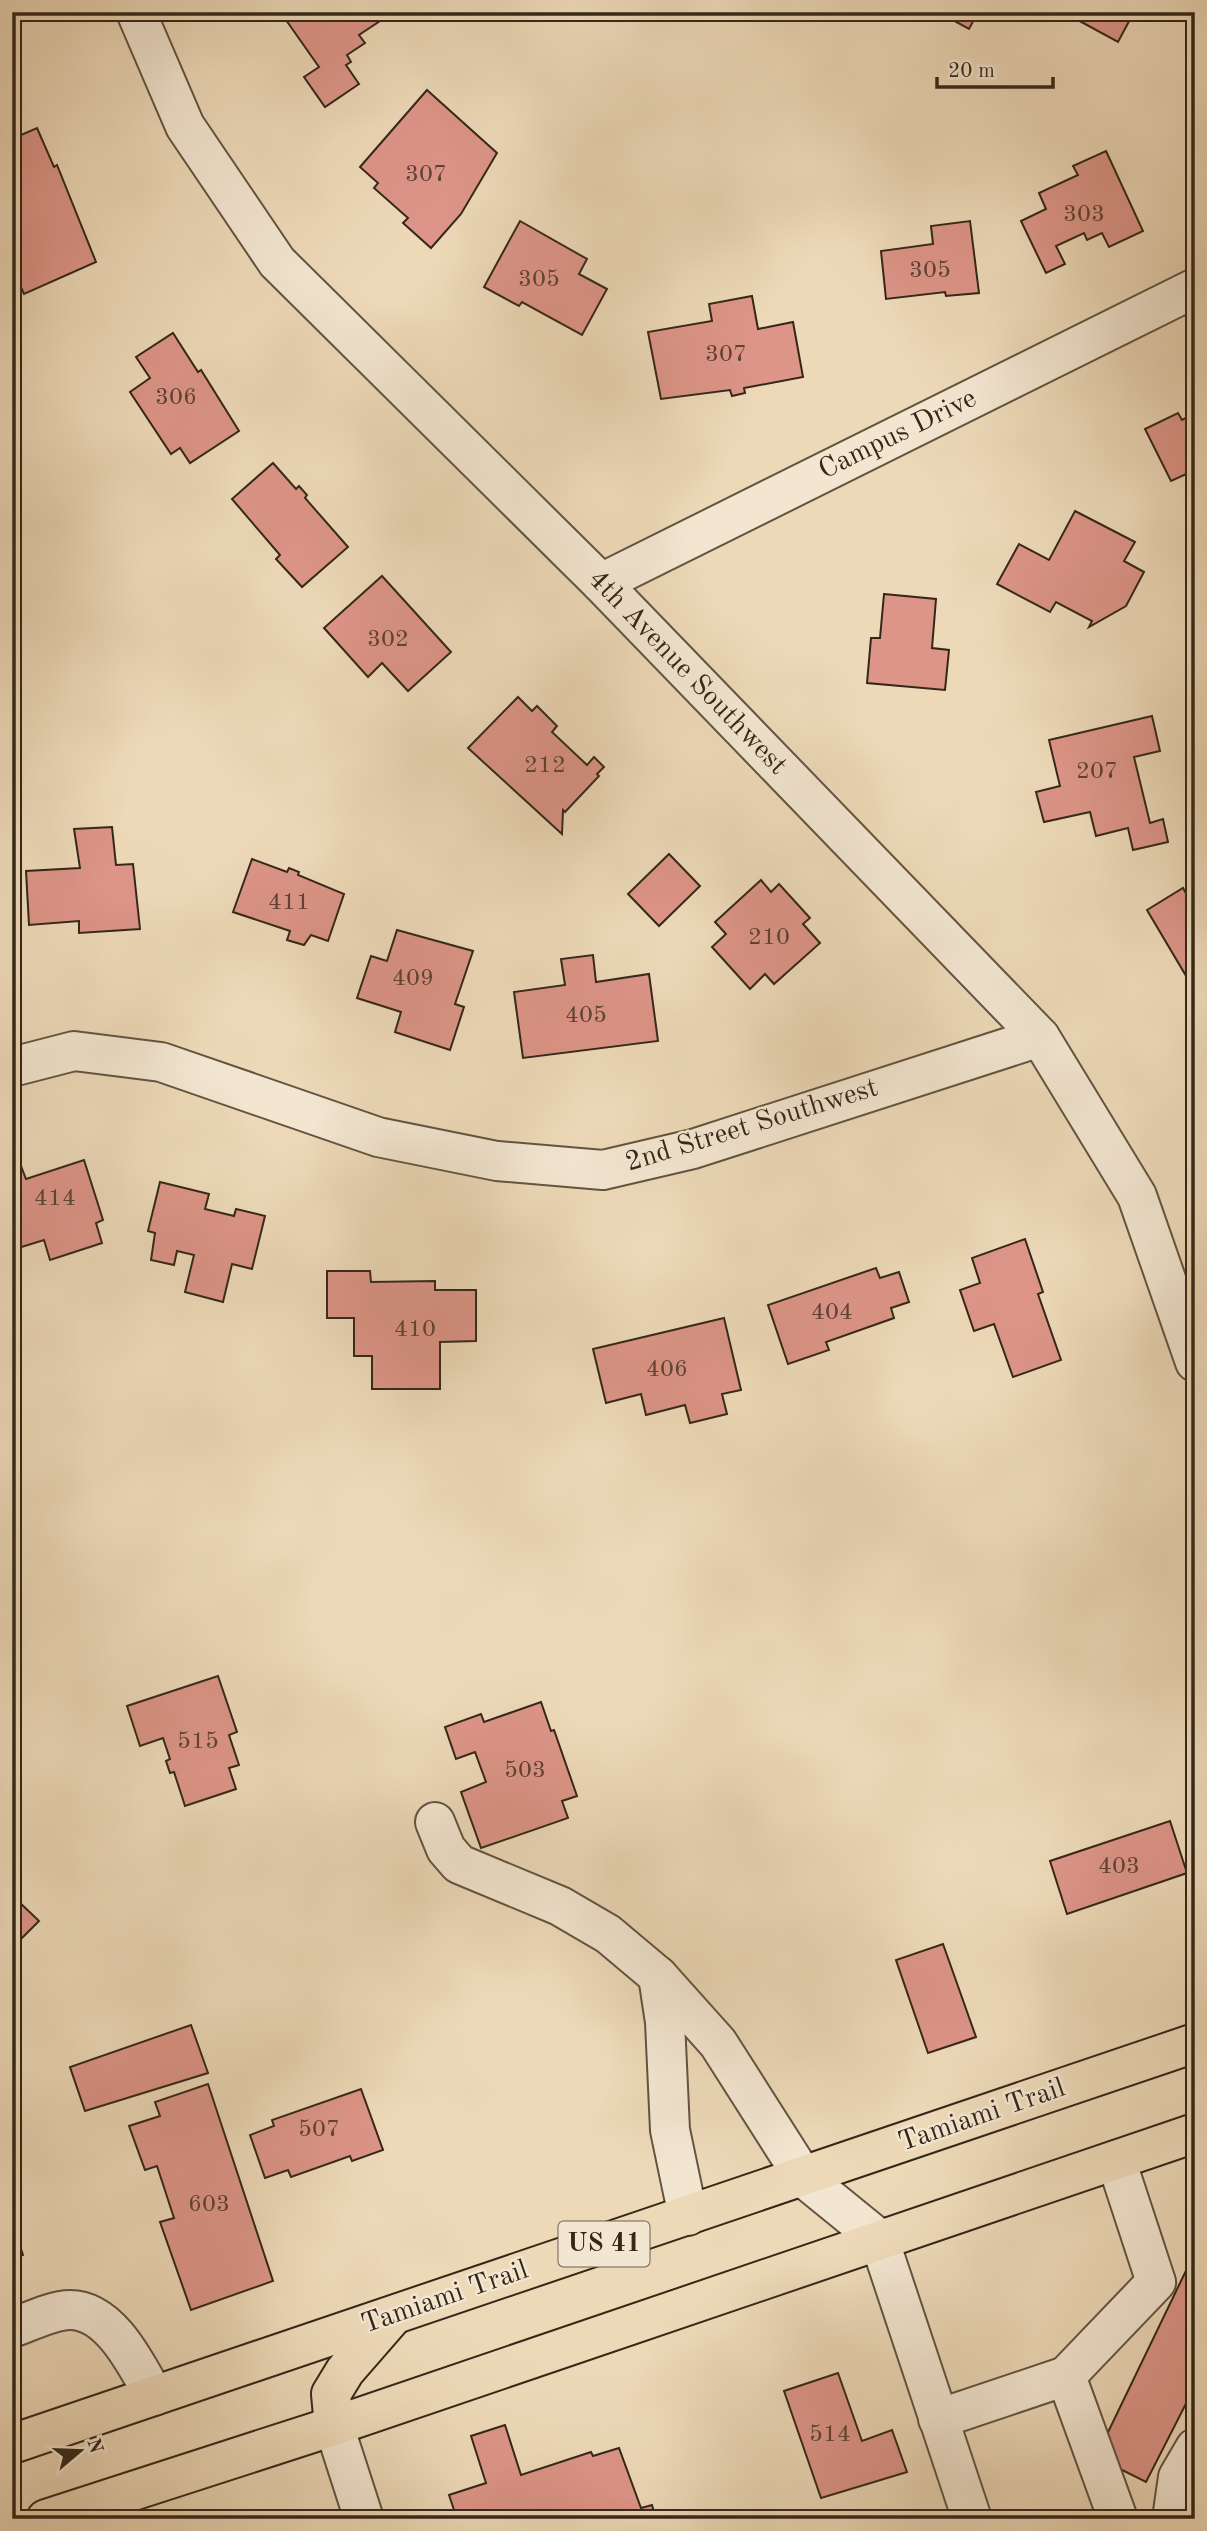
<svg xmlns="http://www.w3.org/2000/svg" width="1207" height="2531" viewBox="0 0 1207 2531" font-family="'Old Standard TT',serif">
<rect width="100%" height="100%" fill="#edd9b8"/>
<filter id="stains"><feTurbulence type="fractalNoise" baseFrequency=".00286" numOctaves="4"/><feColorMatrix values="0 0 0 0 .2 0 0 0 0 .09 0 0 0 0 .02 0 0 0 .5 -.17"/></filter>
<radialGradient id="worn" r=".72"><stop offset=".6" stop-color="#630" stop-opacity="0"/><stop offset="1" stop-color="#630" stop-opacity=".3"/></radialGradient>
<g fill="#dd9588" stroke="#342719" stroke-width="2">
<path d="M297,12h81l5,7 -24,16 6,8 -18,12 4,7 -5,3 13,19 -34,23 -21,-30 15,-10 -33,-47z"/>
<path d="M938,12h40l-9,17z"/>
<path d="M1063,12h71l-16,30z"/>
<path d="M427,90l70,63 -36,61 -30,34 -28,-25 5,-5 -34,-30 4,-5 -18,-16z"/>
<path d="M37,128l17,39 3,-2 39,97 -72,32 -12,-27v-128z"/>
<path d="M1106,151l37,80 -34,16 -7,-14 -15,7 -3,-7 -28,13 9,18 -19,9 -25,-52 25,-12 -7,-16 39,-18 -5,-9z"/>
<path d="M520,221l67,38 -8,15 28,15 -25,46 -60,-33 -3,4 -35,-19z"/>
<path d="M970,221l9,72 -33,3 -1,-4 -59,7 -5,-48 52,-7 -2,-18z"/>
<path d="M752,296l6,33 35,-7 10,55 -59,11 1,5 -13,3 -2,-6 -69,9 -13,-67 64,-11 -3,-17z"/>
<path d="M173,333l25,39 3,-2 38,61 -49,32 -10,-15 -9,6 -41,-62 20,-14 -14,-21z"/>
<path d="M1178,413l4,7 13,-7v57l-24,11 -26,-52z"/>
<path d="M273,463l23,26 3,-3 8,9 -2,3 43,49 -46,40 -26,-28 4,-4 -48,-56z"/>
<path d="M1075,511l60,31 -11,19 20,11 -18,34 -37,21 3,-6 -36,-19 -6,10 -53,-28 22,-40 30,16z"/>
<path d="M382,576l69,76 -43,39 -26,-28 -14,14 -44,-49z"/>
<path d="M884,594l52,5 -4,49 17,2 -4,40 -78,-7 4,-45h9z"/>
<path d="M518,697l14,14 5,-5 20,20 -5,6 35,33 7,-8 10,10 -7,7 2,2 -34,36 -2,-2 -1,24 -94,-86z"/>
<path d="M1152,716l8,35 -26,6 16,66 13,-4 5,23 -35,8 -5,-22 -32,8 -6,-24 -46,10 -8,-30 24,-6 -11,-46z"/>
<path d="M112,827l4,38 17,-1 7,65 -61,4v-12l-50,4 -3,-54 54,-3 -6,-39z"/>
<path d="M669,854l31,32 -41,40 -31,-32z"/>
<path d="M252,859l35,13 2,-4 10,4 -1,3 46,19 -16,47 -17,-6 -7,10 -17,-5 3,-9 -57,-19z"/>
<path d="M761,880l10,12 8,-8 31,34 -7,6 17,19 -46,41 -9,-10 -15,15 -38,-42 14,-13 -11,-12z"/>
<path d="M1183,888l6,11 6,-3v95l-48,-81z"/>
<path d="M397,930l76,21 -18,53 9,3 -14,43 -55,-18 6,-20 -44,-14 14,-42 16,5z"/>
<path d="M593,955l3,27 53,-8 9,67 -135,17 -9,-66 51,-7 -4,-26z"/>
<path d="M84,1160l19,60 -7,3 6,20 -52,17 -6,-20 -29,9 -3,-10v-70l9,-3 5,13z"/>
<path d="M160,1182l49,12 -4,15 29,7 2,-7 29,7 -13,53 -20,-5 -9,38 -38,-10 9,-37 -17,-4 -3,14 -23,-5 4,-27 -7,-2z"/>
<path d="M1025,1239l18,53 -5,2 23,66 -48,17 -19,-53 -20,7 -14,-41 20,-7 -8,-25z"/>
<path d="M876,1268l4,10 19,-6 10,30 -18,6 3,10 -68,24 3,8 -41,14 -20,-59z"/>
<path d="M327,1271h43l1,11 64,-1v9h41v51l-36,1v47h-68v-33h-18v-38h-27z"/>
<path d="M724,1318l17,72 -19,4 5,20 -37,9 -5,-18 -39,10 -5,-21 -35,9 -13,-54z"/>
<path d="M218,1676l19,56 -8,3 10,30 -10,3 7,21 -51,17 -11,-34 -4,1 -4,-12 4,-2 -7,-21 -23,8 -13,-40z"/>
<path d="M541,1702l10,29 3,-1 23,66 -15,5 6,17 -87,30 -20,-56 25,-10 -11,-30 -19,7 -11,-32 36,-13 3,8z"/>
<path d="M1170,1821l17,52 -120,41 -17,-53z"/>
<path d="M16,1899l23,22 -27,27v-45z"/>
<path d="M943,1944l33,93 -48,16 -32,-93z"/>
<path d="M191,2025l17,48 -123,38 -15,-44z"/>
<path d="M208,2084l65,197 -82,29 -31,-88 14,-4 -17,-52 -12,4 -16,-44 31,-10 -5,-14z"/>
<path d="M361,2089l22,61 -31,11 -2,-5 -59,21 -3,-7 -23,8 -15,-43 24,-9 -2,-6z"/>
<path d="M13,2226l10,29 -11,4v-33z"/>
<path d="M1195,2252v134l-49,96 -50,-25z"/>
<path d="M838,2373l24,68 30,-11 15,42 -86,26 -37,-107z"/>
<path d="M505,2425l16,50 70,-23 2,4 26,-8 22,60 11,-3 4,14h-199l-8,-24 37,-12 -15,-47z"/>
</g>
<g fill="none" stroke-linecap="round" stroke-linejoin="round">
<g stroke="#625441" stroke-width="42">
<g id="minor">
<path d="M136,12l49,114 92,136 324,321 439,454 97,159 58,166"/>
<path d="M601,583l594,-295"/>
<path d="M12,1067l62,-16 87,11 217,75 119,24 106,9 90,-21 347,-112"/>
<path d="M435,1822l11,27 13,15 101,42 48,28 50,42 60,67 86,135 75,61 93,280"/>
<path d="M658,1976l7,46 5,108 18,86"/>
<path d="M12,2328c17,-6 41,-18 58,-18 41,0 67,56 84,86"/>
<path d="M1066,2376l90,-94 -40,-122"/>
<path d="M938,2419l128,-43 52,143"/>
<path d="M334,2426l30,93"/>
<path d="M1172,2519l6,-42 17,-29"/>
</g>
</g>
<g stroke="#342719" stroke-width="42">
<g id="major">
<path d="M334,2426l-3,-32 14,-23 47,-54"/>
<path d="M12,2444l1183,-401"/>
<path d="M46,2519l288,-93 861,-293"/>
</g>
</g>
<use href="#minor" stroke="#f3e6d1" stroke-width="38"/>
<use href="#major" stroke="#edd9b8" stroke-width="38"/>
</g>
<g text-anchor="middle" dominant-baseline="central" stroke-width="5" stroke-linejoin="round" paint-order="stroke">
<g font-size="24" fill="#5e4235">
<text x="426" y="175">307</text>
<text x="1084" y="215">303</text>
<text x="930" y="271">305</text>
<text x="539" y="280">305</text>
<text x="726" y="355">307</text>
<text x="176" y="398">306</text>
<text x="388" y="640">302</text>
<text x="545" y="766">212</text>
<text x="1097" y="772">207</text>
<text x="289" y="903">411</text>
<text x="769" y="938">210</text>
<text x="413" y="979">409</text>
<text x="586" y="1016">405</text>
<text x="55" y="1199">414</text>
<text x="832" y="1313">404</text>
<text x="415" y="1330">410</text>
<text x="667" y="1370">406</text>
<text x="198" y="1742">515</text>
<text x="525" y="1771">503</text>
<text x="1119" y="1867">403</text>
<text x="319" y="2130">507</text>
<text x="209" y="2205">603</text>
<text x="830" y="2435">514</text>
</g>
<rect fill="#f3e6d1" stroke="#6d6050" stroke-width="2" x="558.5" y="2221.5" width="91" height="45" rx="5"/>
<g font-size="26" font-weight="bold" fill="#342719">
<text x="604" y="2244">US 41</text>
</g>
<g font-size="28" fill="#342719" stroke="#f3e6d1">
<text transform="translate(898 435) rotate(-26)">Campus Drive</text>
<text transform="translate(687 673) rotate(46)">4th Avenue Southwest</text>
<text transform="translate(752 1126) rotate(-17)">2nd Street Southwest</text>
<text transform="translate(982 2116) rotate(-19)">Tamiami Trail</text>
<text transform="translate(445 2298) rotate(-19)">Tamiami Trail</text>
</g>
</g>
<rect width="1207" height="2531" fill="none" stroke="#edd9b8" stroke-width="42"/>
<rect x="14" y="14" width="1179" height="2503" fill="none" stroke="#342719" stroke-width="3.5"/>
<rect x="21" y="21" width="1165" height="2489" fill="none" stroke="#342719" stroke-width="2"/>
<g transform="translate(80 2451) rotate(71)" stroke="#f3e6d1" stroke-width="5" paint-order="stroke">
<path d="M0-5L12 26L0 18L-12 26Z" fill="#342719"/>
<text y="-10" font-size="19" font-weight="bold" text-anchor="middle" fill="#342719">N</text>
</g>
<path d="M937 77v10h116v-10" fill="none" stroke="#342719" stroke-width="3.5"/>
<text x="948" y="77" font-size="21" fill="#342719" stroke="#f3e6d1" stroke-width="5" paint-order="stroke">20 m</text>
<rect width="100%" height="100%" filter="url(#stains)"/>
<rect width="100%" height="100%" fill="url(#worn)"/>
</svg>
